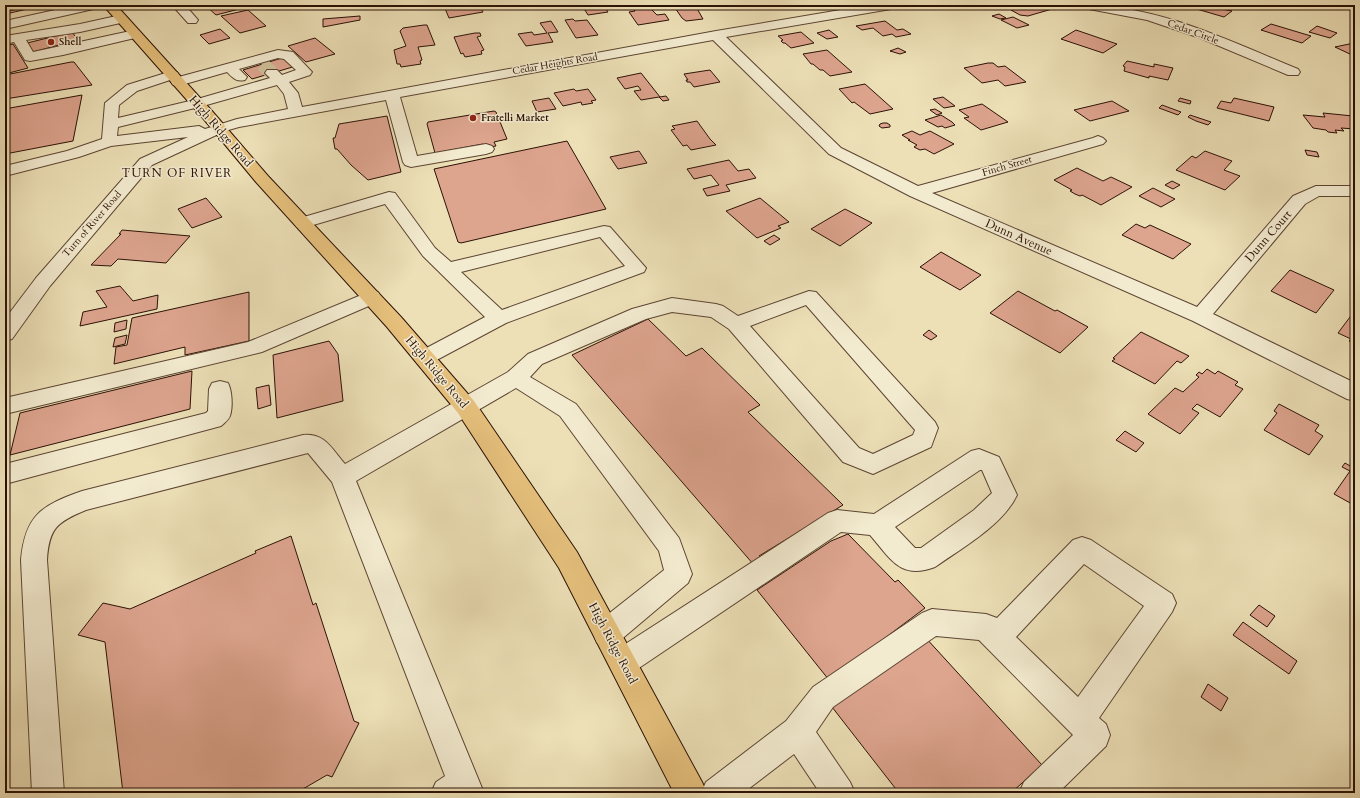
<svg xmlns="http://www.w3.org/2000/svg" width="1360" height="798" viewBox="0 0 1360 798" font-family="Cardo,serif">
<rect width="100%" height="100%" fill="#ede0b7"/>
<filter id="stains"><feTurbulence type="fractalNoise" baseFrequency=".005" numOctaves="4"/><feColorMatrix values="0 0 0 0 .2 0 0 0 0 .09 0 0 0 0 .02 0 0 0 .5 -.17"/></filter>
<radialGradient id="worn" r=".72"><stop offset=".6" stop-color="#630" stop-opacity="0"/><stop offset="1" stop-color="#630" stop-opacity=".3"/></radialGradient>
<g fill="#dda48e" stroke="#2b1105">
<path d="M14,5h31l-35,8 -1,-2 8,-2z"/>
<path d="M205,5h50l-39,10z"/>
<path d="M479,5l4,7 -34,6 -5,-12z"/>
<path d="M603,5l5,7 -20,3 -5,-8z"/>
<path d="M631,5h20l1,2h-3l8,8 8,-1 4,6 -31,5 -9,-13 6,-1z"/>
<path d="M673,5h22l8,14 -17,2 -4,-3z"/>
<path d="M1006,5h40l6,4 -24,7 -8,-1 -9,-5 4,-1 -2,-1 -3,1 -4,-2h3z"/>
<path d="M1183,5h30l5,2 -2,1 16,3 -8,6z"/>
<path d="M1351,5h4v6l-12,-3z"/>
<path d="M248,10l18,16 -26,7 -19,-17z"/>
<path d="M999,14l7,4 -6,1 -8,-3z"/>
<path d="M360,16v4l-37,7v-8z"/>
<path d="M1013,17l16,8 -12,3 -16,-8z"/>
<path d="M573,19l2,2 12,-1 11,15 -22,3 -11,-18z"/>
<path d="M551,21l7,11 -10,1 5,9 -27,4 -8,-12 14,-2 2,3 13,-2 -7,-10z"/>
<path d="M885,21l12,9 6,-1 8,5 -15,3 -4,-3 -9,2 -10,-8 -11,2 -6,-4z"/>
<path d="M1271,24l40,12 -9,7 -41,-13z"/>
<path d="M424,25h3l8,20 -17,2 4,13 -2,1 1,3 -20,3 -1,-3h-3l-3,-14 12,-4 -6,-15 3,-3z"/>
<path d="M1317,26l20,7 -7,5 -21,-6z"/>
<path d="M220,29l10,9 -21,6 -9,-9z"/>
<path d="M829,30l9,7 -11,2 -10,-6z"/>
<path d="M1076,30l41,14 -14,9 -42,-14z"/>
<path d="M72,32l6,8 -49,13 -6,-9z"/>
<path d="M801,32l13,11 -23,5 -6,-5h-2l-2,-2 2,-1 -5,-4z"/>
<path d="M475,33h5l1,3 -4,1 7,13 -3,1 1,3 -17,3 -2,-4 -2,1 -7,-17z"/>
<path d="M315,38l20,16 -29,8 -18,-16z"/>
<path d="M1354,43l1,12h-3l-17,-8z"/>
<path d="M13,44l15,24 -23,6v-28z"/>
<path d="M898,48l8,4 -6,2 -10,-3z"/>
<path d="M827,50l17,15 8,7 -22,4 -7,-6h-3l-7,-6h-2l-8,-10z"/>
<path d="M285,57l11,9 -44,13 -9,-9z"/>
<path d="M1127,61l27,6v-3l19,4 -5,12 -19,-4v2l-25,-7 1,-4 -2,-1z"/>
<path d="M71,62h3l18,23 -87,14v-24z"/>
<path d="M988,63h5l5,4 7,-1 21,16 -21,4 -7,-6 -16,3 -18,-15z"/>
<path d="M710,70l10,12 -26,5 -4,-5h-3l-1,-2h2l-4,-6z"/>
<path d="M641,73l19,24 6,-1 3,4 -6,1 -4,-4 -18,3 -7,-9 7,-1 -3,-4 -13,3 -8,-11z"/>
<path d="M865,84l28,25 -23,5 -16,-12 -2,1 -13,-14z"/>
<path d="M574,89l2,2 12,-2 8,11 -5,1 2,2 -11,2 -1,-3 -18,4 -9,-13z"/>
<path d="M82,95l-9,46 -68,13v-31l5,-15z"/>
<path d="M943,97l12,9 -11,2 -11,-9z"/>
<path d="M549,98l7,11 -19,3 -5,-11z"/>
<path d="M1180,98l11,3 -1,3 -12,-3z"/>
<path d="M1234,98l40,9 -5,14 -52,-13 4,-7 10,2z"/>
<path d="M1112,101l17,10 -39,10 -16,-11z"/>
<path d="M982,104l26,18 -27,8 -17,-12 5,-1 -10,-7z"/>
<path d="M1162,105l19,7 -3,3 -19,-7z"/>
<path d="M935,109l7,4 -5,2 -7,-5z"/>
<path d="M494,111l2,1 11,27 -13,3 2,4 -12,2 -1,-4 -48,9 -8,-29 1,-2z"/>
<path d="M1323,113l30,3 2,3v10l-14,-1 3,3 -9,-1 2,3 -9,-1 -2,-2 -13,-2 -10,-13 22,2z"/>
<path d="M941,115l11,7 3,3 -10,3 -3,-2 -4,1 -13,-7z"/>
<path d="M1190,115l21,7 -3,3 -12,-4 -8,-4z"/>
<path d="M387,116l14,56 -33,8 -17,-15 -14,-16h-2l-2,-11h2l4,-14z"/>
<path d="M697,121l13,18 6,6 -25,5 -4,-5 -4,1 -12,-16 4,-1 -3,-3z"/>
<path d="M883,123h4l3,2v2l-8,1 -3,-2 1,-2z"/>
<path d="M912,131l8,4 10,-4 24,13 -20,10 -9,-5 -5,1 -6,-3 3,-2 -9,-5h2l-8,-5z"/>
<path d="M567,141l39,68 -145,34 -3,-1 -24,-73z"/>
<path d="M1305,150l12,2 2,5 -12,-2z"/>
<path d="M639,151l8,12 -29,6 -8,-12z"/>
<path d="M1205,151l27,10 -8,9 16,6 -15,14 -49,-20 16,-14 4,2z"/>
<path d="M729,160l9,11 11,-2 7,9 -30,7 4,6 -23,5 -4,-7 16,-4 -8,-10 -17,4 -7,-10z"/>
<path d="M1077,168l26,13 8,-4 21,10 -31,18 -19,-10 -2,1 -5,-2 -5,-3 2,-1 -18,-10z"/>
<path d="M1172,181l8,4 -7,4 -8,-4z"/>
<path d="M1153,188l22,11 -14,8 -22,-11z"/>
<path d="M206,198l16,19 -30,11 -14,-19z"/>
<path d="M760,198l29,24 -11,4 3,2 -24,10 -31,-27z"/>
<path d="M845,209l27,14 -32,23 -29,-17z"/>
<path d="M1136,224l9,4 5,-3 41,19 -18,15 -51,-24z"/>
<path d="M122,230l68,6 -24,27 -48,-4 -7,7 -20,-1 30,-31h-2z"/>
<path d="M774,235l6,4 -10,6 -6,-4z"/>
<path d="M941,252l40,23 -21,15 -40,-23z"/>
<path d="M1290,270l44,20 -18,23 -45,-22z"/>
<path d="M120,286l13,15 25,-6 -1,14 -77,17 3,-14 24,-5 -11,-16z"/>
<path d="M1018,291l37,20 2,-1 31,17 -28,26 -70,-40z"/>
<path d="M249,292v49l-64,14v-8l-71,17 2,-17 11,-2 5,-27z"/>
<path d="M1353,313h2v31l-6,-3 2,-2 -13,-6z"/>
<path d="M648,319l38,37 16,-8 58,57 -12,7 95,93 -84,51 4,4 -9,5 -182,-210z"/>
<path d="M127,320l-1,9 -12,3 1,-9z"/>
<path d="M929,330l8,6 -6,4 -8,-5z"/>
<path d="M1141,332l48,24 -8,7 -4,-2 -22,23 -43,-23 3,-2 -2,-1z"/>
<path d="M127,335l-2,9 -12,3 2,-9z"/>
<path d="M329,341l9,13 5,47 -66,17 -4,-63z"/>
<path d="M1207,369l8,5 3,-3 20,11 -3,3 8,4 -23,28 -23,-13 -5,5 7,4 -19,21 -32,-20 27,-26 8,4 16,-15 -3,-2 3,-3 3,2z"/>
<path d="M192,371l-2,38 -180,46 10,-42z"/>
<path d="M269,385l2,20 -13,4 -2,-21z"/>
<path d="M1279,404l40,21 -4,6 8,5 -14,19 -45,-25 13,-17 -3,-2z"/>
<path d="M1125,431l19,12 -8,9 -20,-12z"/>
<path d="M1355,461v51l-5,-4 2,-4 -18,-10 16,-23 -8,-4 3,-4 7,4z"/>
<path d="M848,534l47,48 3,-2 27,28 -96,72 -72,-90 74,-49z"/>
<path d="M291,536l22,69 3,-2 38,118 5,2 -27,54 -5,-2 -31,18h-173l-18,-151 -27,-7 25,-32 27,6 126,-56 -1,-2z"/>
<path d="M1259,605l16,11 -8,11 -17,-12z"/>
<path d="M1243,622l54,39 -8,13 -56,-39z"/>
<path d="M925,637l117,128 -31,28h-112l-67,-86z"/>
<path d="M1208,684l20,14 -7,13 -20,-14z"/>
</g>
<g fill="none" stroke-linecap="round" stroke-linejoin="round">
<path stroke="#d0c19c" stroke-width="14" stroke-dasharray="14 6" stroke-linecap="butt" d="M262,64l10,9"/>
<g stroke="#5c4532" stroke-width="2">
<g id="minor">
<path d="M78,5h22l-2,3 -93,21v-8z"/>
<path d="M172,5h13l13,15 -2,3h-8z"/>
<path d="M870,5h27l-2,3 -4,1 -165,28 115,111 77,38 175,-48 5,-2 5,2 3,3 -3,3 -171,49 265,114 96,-111 23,-10h39v10h-36l-14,8 -92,110 142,69v18l-8,-2 -154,-78 -283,-125 -81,-42 -116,-114 -313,57 17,59 69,-12 6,2 2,3 -2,3 -6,2 -75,13 -6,-2 -2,-3 -17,-62 -147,27 -14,4 -73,34 -102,121 -38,53 -7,2v-22l31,-41 104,-119 48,-22 -77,9 -32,11 -74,19v-10l62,-15 35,-12 3,-36 22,-18 45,-14 5,1 2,3 -4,3 103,-28 15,2 19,20 -2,3 -21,7 9,11 4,14 414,-76zM278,58l6,1 12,11 -14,5 -5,-5h-10l-2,3 5,5 -76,22 -76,18 1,-13 18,-14 36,-12 -2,3 2,3 5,1 49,-14c6,6 9,10 18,8l2,-3 -8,-8zM277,85l7,9 4,15 -51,10 -32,10 -6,-3 -82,10 1,-9 85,-21z"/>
<path d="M1083,5c75,0 146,36 215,64l2,3 -2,3h-10l-88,-37 -53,-18 -58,-11 -4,-1z"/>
<path d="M121,15l4,1 2,3 -2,3 -45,10 -54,8 7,12 102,-22 4,1 2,3 -2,3 -76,18 -33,6 -5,-1 -11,-18 -9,2v-8l75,-12z"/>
<path d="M389,192l6,1 40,55 16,14 153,-36 6,1 36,41 -2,4 -138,51 -75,40 -7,3 -7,-3 -3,-5 3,-5 68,-36 -62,-61 -38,-52 -82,24 -6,-1 -3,-4 3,-4zM600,237l25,29 -123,44 -41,-38z"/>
<path d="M371,291l7,1 3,5 -3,5 -116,50 -257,62v-16l243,-56z"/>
<path d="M809,291l7,1 119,130 3,6 -7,19 -58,27 -30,-12 -114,-133 -18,-12 -39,-5 -26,7 -104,45 -12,13 46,27 103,134 13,36 -4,9 -71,60 -10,3 -10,-3 -4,-10 4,-10 67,-53 -5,-19 -99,-135 -44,-28 -160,93 128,312h-53l5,-11 9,-6 -113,-294 -24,-29 -222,57c-29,12 -37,18 -39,50l17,233h-32l-11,-233c4,-45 21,-55 61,-69l221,-56c22,-2 28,13 42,29l163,-92 20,-18 104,-45 40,-11 44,6 7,2 15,10zM806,305l109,125 -2,5 -40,19 -14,-6 -109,-122z"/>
<path d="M220,381l8,2c4,8 5,24 2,33 -2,5 -6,7 -9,10l-216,58v-20l201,-51 2,-2 1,-22 3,-6z"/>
<path d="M979,449l20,8 18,38c-14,30 -55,53 -82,72 -35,13 -44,-8 -65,-32l-29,-3 -208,140 -10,4 -10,-4 -4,-10 4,-10 215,-139 9,-3 37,4 97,-63zM980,470h2l10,23 -18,17 -53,38h-6l-20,-21z"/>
<path d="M1082,537l9,3 81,54 4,9 -4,9 -73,106 7,6 4,11 -4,11 -48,47h-39l5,-11 49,-47 -94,-95 -43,-4 -103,71 -17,25 34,50 5,11h-35l-26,-39 -51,39h-42l5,-11 80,-61 27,-34 109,-74 10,-4 54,5 11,4 76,-78zM1084,564l60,42 -66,91 -62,-60z"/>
</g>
</g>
<g stroke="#2b1105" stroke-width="2">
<path id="major" d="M103,5h13l96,106 56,65 133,141 73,84 103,151 125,230 5,11h-33l-115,-225 -101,-155 -71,-86 -131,-145 -54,-65z"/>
</g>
<use href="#minor" fill="#f3ebd0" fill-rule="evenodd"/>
<use href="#major" fill="#e6c07c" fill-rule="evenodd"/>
</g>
<g fill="#8f2418" stroke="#f3ebd0" stroke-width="1.5">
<circle cx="51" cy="42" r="4"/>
<circle cx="473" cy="118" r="4"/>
</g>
<g text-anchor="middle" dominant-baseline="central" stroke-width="3" stroke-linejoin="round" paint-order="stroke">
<g font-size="10" fill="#2b1105" stroke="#f3ebd0">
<text transform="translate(1193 32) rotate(20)">Cedar Circle</text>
<text transform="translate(555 64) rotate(-10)">Cedar Heights Road</text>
<text transform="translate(1007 166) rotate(-16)">Finch Street</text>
<text transform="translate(92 224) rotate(-49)">Turn of River Road</text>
</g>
<g font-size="10" font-weight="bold" fill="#2b1105" stroke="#f3ebd0" text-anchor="start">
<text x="59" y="42">Shell</text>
<text x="481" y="118">Fratelli Market</text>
</g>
<g font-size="12" fill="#2b1105" stroke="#f3ebd0">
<text transform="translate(221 131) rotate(49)">High Ridge Road</text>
<text transform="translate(1268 236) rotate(-49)">Dunn Court</text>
<text transform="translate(1019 237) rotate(24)">Dunn Avenue</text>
<text transform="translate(437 372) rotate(50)">High Ridge Road</text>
<text transform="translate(613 643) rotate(62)">High Ridge Road</text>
</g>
<g font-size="12" letter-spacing="1" fill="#2b1105" stroke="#f3ebd0">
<text x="177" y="173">TURN OF RIVER</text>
</g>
</g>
<rect width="1360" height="798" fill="none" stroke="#ede0b7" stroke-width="20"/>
<rect x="6" y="6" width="1348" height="786" fill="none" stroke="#2b1105" stroke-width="2"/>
<rect x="10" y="10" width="1340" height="778" fill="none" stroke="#2b1105"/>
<rect width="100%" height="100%" filter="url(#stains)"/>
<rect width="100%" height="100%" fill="url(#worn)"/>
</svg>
